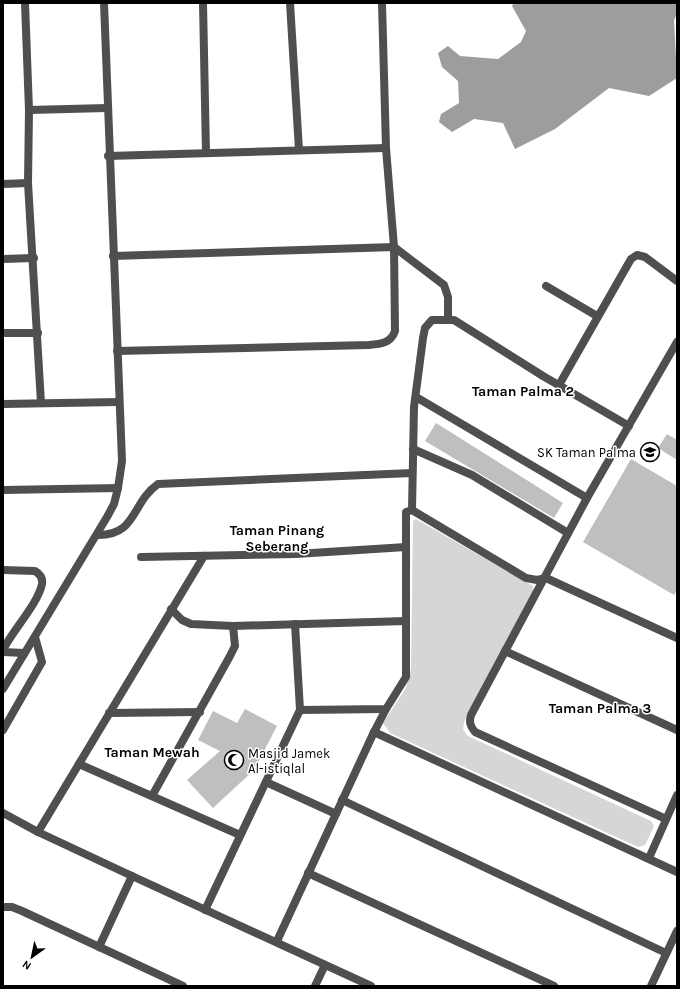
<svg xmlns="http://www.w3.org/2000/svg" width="680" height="989" viewBox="0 0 680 989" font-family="Karla,sans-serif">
<rect width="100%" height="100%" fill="#fff"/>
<path fill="#d6d6d6" d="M416,519l117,67v6l-69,130 -1,8 5,6 183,85 3,5 -9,19 -7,2 -248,-114 -7,-10 23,-35 5,-19 2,-148z"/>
<path fill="#9d9d9d" d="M514,3h163v11l-3,6 3,58 -28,18 -40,-8 -54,41 -40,20 -12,-26 -29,-4 -22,13 -13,-10 2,-8 18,-11 -1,-22 -16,-14 -4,-14 10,-7 12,10 38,3 23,-17 5,-11 -14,-25z"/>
<g fill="#bfbfbf">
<path d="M436,423l127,80 -9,15 -129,-77z"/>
<path d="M667,434l10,6v20l-19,-12z"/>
<path d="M631,459l46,27v104l-3,5 -91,-53z"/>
<path d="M245,709l32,17 -23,44 -41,38 -26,-28 33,-29 -22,-11 15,-29 24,12z"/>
</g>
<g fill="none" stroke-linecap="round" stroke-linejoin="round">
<g stroke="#4f4f4f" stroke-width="8">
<path d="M25,3l4,107 -1,73 13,220"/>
<path d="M203,3l3,150"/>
<path d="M290,3l9,147"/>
<path d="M29,110l78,-2"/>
<path d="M108,156l278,-8"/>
<path d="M3,184l25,-1"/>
<path d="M113,256l281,-9 50,38 4,12v23"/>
<path d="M3,259l31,-1"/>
<path d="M546,286l51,30"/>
<path d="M3,333h35"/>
<path d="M117,351l252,-6c12,-1 22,-2 26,-14l-1,-84 -8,-99 -4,-145"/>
<path d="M559,385l72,-126 6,-4 8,2 32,24"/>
<path d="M416,397l171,101 90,-156"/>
<path d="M3,404l116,-2"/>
<path d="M413,449l59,26 96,58"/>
<path d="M3,490l115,-2"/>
<path d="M587,498l-116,217c-2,7 -1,11 4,17l191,87"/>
<path d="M412,510l114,68 11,2 9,-2 131,60"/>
<path d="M97,535c40,1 34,-32 61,-51l254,-11"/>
<path d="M141,557l155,-3 110,-7"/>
<path d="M3,570l32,1c5,3 8,7 7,13 -4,20 -30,47 -39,66"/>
<path d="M171,609l11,11 9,4 42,2 173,-5"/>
<path d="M505,651l172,79"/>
<path d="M3,652l21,1"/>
<path d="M3,689l104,-172 7,-13 4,-16 4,-27 -18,-458"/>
<path d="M300,710l86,-1 20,-32v-165l6,-2 2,-103 9,-69 2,-10 7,-8h22l89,56 86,50"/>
<path d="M109,713l91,-1"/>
<path d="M3,730l39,-68 -7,-25"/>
<path d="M374,732l303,140"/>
<path d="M79,764l161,71"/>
<path d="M266,782l70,32"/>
<path d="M152,796l78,-140 5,-10 -2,-20"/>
<path d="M342,800l324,153"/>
<path d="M3,813l35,19 94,44 239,110"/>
<path d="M38,832l166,-276"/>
<path d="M649,858l28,-63"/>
<path d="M308,873l246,113"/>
<path d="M3,907h9l10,4 161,75"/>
<path d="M205,910l95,-200 -5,-86"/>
<path d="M277,941l97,-209 12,-23"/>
<path d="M99,947l33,-71"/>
<path d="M315,986l10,-21"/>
<path d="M651,986l26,-55"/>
</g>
</g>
<defs>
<g id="school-ring" transform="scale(1)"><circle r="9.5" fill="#fff" stroke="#000" stroke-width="1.5"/><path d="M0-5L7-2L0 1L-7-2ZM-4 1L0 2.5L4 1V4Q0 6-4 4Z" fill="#000"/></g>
<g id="mosque-ring" transform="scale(1)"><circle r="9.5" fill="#fff" stroke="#000" stroke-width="1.5"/><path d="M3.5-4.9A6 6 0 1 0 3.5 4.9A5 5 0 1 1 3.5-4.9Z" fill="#000"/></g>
</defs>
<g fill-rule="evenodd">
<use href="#school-ring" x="650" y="452"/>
<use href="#mosque-ring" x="234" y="760"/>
</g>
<g text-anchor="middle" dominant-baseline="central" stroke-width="3" stroke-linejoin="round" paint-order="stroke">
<g font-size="13" fill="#000" stroke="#fff" text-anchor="end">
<text x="636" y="452">SK Taman Palma</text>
<text x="248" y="753" text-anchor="start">Masjid Jamek<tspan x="248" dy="15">Al-istiqlal</tspan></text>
</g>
<g font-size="14" font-weight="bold" fill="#000" stroke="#fff">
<text x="523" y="391">Taman Palma 2</text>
<text x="277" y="530">Taman Pinang<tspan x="277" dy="16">Seberang</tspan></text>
<text x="600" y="708">Taman Palma 3</text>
<text x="152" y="752">Taman Mewah</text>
</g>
</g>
<rect width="680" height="989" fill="none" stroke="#000000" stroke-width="8"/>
<g transform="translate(32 957) rotate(213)" stroke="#ffffff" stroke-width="3" paint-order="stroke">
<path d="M0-3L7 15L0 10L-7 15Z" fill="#000000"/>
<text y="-6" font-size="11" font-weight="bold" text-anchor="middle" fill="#000000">N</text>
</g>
</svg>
